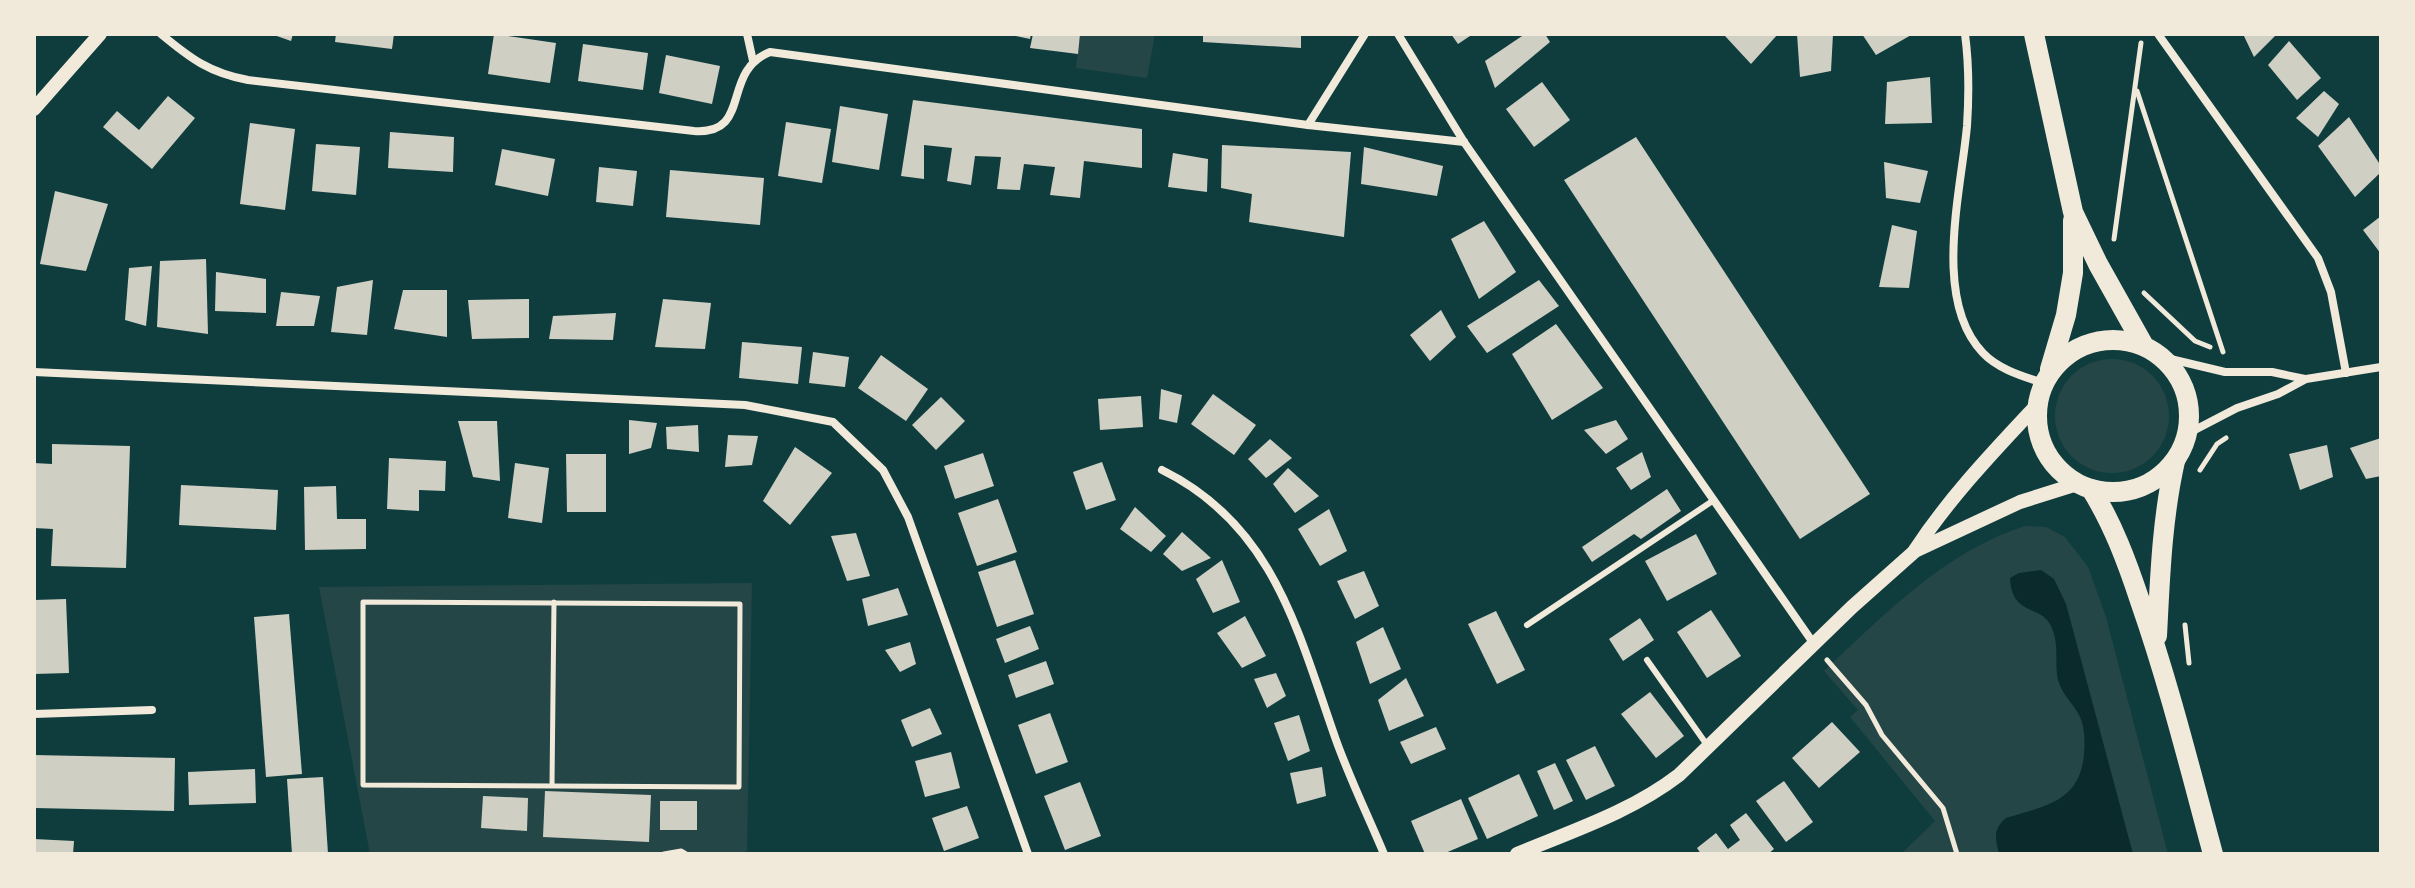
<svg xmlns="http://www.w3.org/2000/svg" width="2415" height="888" viewBox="0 0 2415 888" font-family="Cabin,sans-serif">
<rect width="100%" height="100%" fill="#0f3d3e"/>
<g fill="#244646">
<path d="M1080,34h75l-8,44 -71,-10z"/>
<circle cx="2112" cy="416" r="57"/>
<path d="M2025,526l21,1 19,10 23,30 18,50 62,237h-267l34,-33 -85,-104 8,-7 -34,-39c61,-57 120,-119 201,-145z"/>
<path d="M752,583l-5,268 -10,3h-367l-51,-267z"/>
</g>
<path fill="#0a2a2b" d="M2041,570l13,9 12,25 67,250h-134c-4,-16 -6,-25 7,-36 39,-12 74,-16 78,-64 1,-11 1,-26 -4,-37 -6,-13 -18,-22 -22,-37 -4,-17 2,-35 -7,-54 -10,-22 -39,-9 -41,-48l9,-5z"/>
<g fill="#cfcfc3">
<path d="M271,34h22l-2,7z"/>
<path d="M336,34h58l-2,15 -57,-7z"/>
<path d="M494,34l62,9 -6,40 -62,-9z"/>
<path d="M1007,34h24l-1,5z"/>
<path d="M1033,34h47l-2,20 -48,-6z"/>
<path d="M1203,34h98v14l-98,-6z"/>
<path d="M1451,34h22l-15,10z"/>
<path d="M1525,34h20l5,8 -55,46 -10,-27z"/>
<path d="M1726,34h52l-27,30 -26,-28z"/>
<path d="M1797,34h36l-2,37 -31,6z"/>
<path d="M1862,34h51l-37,21z"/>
<path d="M2243,34h34l-23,23z"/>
<path d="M2289,41l32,37 -24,22 -29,-35z"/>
<path d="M583,44l65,9 -5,37 -65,-9z"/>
<path d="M666,55l54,11 -8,38 -53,-11z"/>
<path d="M1930,77l2,46 -47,1 2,-42z"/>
<path d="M1542,82l28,38 -36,27 -28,-38z"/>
<path d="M2324,91l15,13 -21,33 -22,-19z"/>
<path d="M168,96l27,22 -43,51 -49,-42 14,-16 22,19z"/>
<path d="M913,100l229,29v39l-58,-7 -4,37 -30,-3 5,-28 -31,-3 -4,26 -23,-1 4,-32 -26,-1 -4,29 -24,-4 5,-33 -28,-3v34l-23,-3z"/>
<path d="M840,106l48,8 -9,56 -47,-8z"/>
<path d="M2349,117l32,49v6l-26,25 -37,-51z"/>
<path d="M786,122l45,7 -9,54 -44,-7z"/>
<path d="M250,123l45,6 -10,81 -45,-6z"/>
<path d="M390,132l64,5 -1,35 -65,-4z"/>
<path d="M1636,137l234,357 -70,45 -236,-359z"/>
<path d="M316,144l44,3 -4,48 -44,-4z"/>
<path d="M1222,145l129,7 -7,85 -95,-15 3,-28 -31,-6z"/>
<path d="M1364,147l79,19 -6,30 -76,-12z"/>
<path d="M502,149l53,10 -7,37 -53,-11z"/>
<path d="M1173,153l35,6 -1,33 -39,-5z"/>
<path d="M1884,162l44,9 -8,32 -34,-5z"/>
<path d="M599,167l38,4 -4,35 -37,-4z"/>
<path d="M670,170l94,8 -4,47 -94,-8z"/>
<path d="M55,191l53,13 -22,67 -46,-7z"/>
<path d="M2381,216v38l-18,-24z"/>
<path d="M1484,221l32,51 -37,27 -28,-60z"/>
<path d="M1892,225l25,6 -8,57 -30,-1z"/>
<path d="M206,259l2,75 -51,-7 3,-66z"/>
<path d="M152,266l-6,60 -21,-6 4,-52z"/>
<path d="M216,272l50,7v34l-51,-2z"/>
<path d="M373,280l-6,55 -36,-3 6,-45z"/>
<path d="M1539,280l20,26 -72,47 -20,-27z"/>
<path d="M403,290h44v47l-53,-8z"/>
<path d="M281,292l39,4 -6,30h-38z"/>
<path d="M529,299v39l-57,1 -4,-39z"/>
<path d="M663,299l48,4 -6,46 -50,-2z"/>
<path d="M1441,310l15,27 -26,24 -20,-26z"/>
<path d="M616,313l-3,27 -64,-1 4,-23z"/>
<path d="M1556,324l47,64 -51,32 -40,-66z"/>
<path d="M742,342l60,5 -4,37 -59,-6z"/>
<path d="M813,352l36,5 -4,30 -36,-4z"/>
<path d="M881,355l47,34 -22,32 -48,-33z"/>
<path d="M1161,389l21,6 -5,28 -18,-4z"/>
<path d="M1213,394l43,31 -22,30 -43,-31z"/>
<path d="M1141,396l2,31 -43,3 -2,-31z"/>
<path d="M941,397l24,24 -29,29 -24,-25z"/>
<path d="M629,420l28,3 -6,25 -22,6z"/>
<path d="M1616,420l12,19 -22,15 -22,-24z"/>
<path d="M458,421h39l3,60 -27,-4z"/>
<path d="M698,425l1,27 -32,-3 -1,-22z"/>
<path d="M728,435l30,1 -6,29 -27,2z"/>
<path d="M2381,438v38l-15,3 -16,-31z"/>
<path d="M1270,439l22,19 -26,20 -18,-19z"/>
<path d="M52,444l78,2 -4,122 -75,-2 2,-37 -19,-1v-65l18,1z"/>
<path d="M2327,445l6,32 -33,13 -11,-36z"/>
<path d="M795,447l37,26 -42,52 -27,-24z"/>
<path d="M1642,452l9,25 -20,13 -15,-22z"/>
<path d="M983,453l11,33 -39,13 -11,-33z"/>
<path d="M566,454h40v58h-39z"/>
<path d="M389,458l57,3 -1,30 -26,-1v21l-32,-2z"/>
<path d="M1102,462l14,38 -30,10 -13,-38z"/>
<path d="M515,463l34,5 -7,55 -34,-5z"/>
<path d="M1288,468l31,28 -24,17 -22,-29z"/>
<path d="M181,485l97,5 -2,40 -97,-5z"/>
<path d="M336,486l1,33h29v30l-61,1 -1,-63z"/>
<path d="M1667,489l14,22 -40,28 -7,-5 -42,28 -10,-15z"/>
<path d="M998,499l19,53 -40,14 -19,-53z"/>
<path d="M1135,507l31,29 -15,16 -31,-23z"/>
<path d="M1329,509l18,42 -27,15 -22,-37z"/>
<path d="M1182,532l29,26 -29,13 -19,-17z"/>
<path d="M856,533l14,43 -23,5 -16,-45z"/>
<path d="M1696,534l21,40 -50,27 -22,-40z"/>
<path d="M1015,560l19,54 -37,13 -19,-55z"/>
<path d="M1222,560l18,42 -27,11 -17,-34z"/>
<path d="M1364,571l15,35 -24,13 -18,-38z"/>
<path d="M898,588l10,27 -40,11 -6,-27z"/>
<path d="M66,599l3,74 -35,1v-74z"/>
<path d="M1711,610l30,46 -34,22 -30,-46z"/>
<path d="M1496,611l29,59 -28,14 -29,-60z"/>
<path d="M289,614l13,160 -36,3 -12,-160z"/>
<path d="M1245,616l21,40 -24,12 -25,-35z"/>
<path d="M1640,618l14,22 -31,21 -14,-22z"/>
<path d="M1030,626l9,23 -34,14 -9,-24z"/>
<path d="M1383,627l18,42 -31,15 -14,-42z"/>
<path d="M910,642l6,22 -16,8 -15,-22z"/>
<path d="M1046,661l8,23 -38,14 -8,-23z"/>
<path d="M1276,673l10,23 -19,12 -13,-29z"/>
<path d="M1406,678l18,38 -35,15 -11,-31z"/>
<path d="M1650,692l34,44 -28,22 -35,-44z"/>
<path d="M930,708l12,26 -30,13 -11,-27z"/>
<path d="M1050,713l18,49 -32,12 -18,-49z"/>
<path d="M1299,715l11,36 -22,10 -14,-38z"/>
<path d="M1832,722l28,30 -41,36 -27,-30z"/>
<path d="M1436,727l10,22 -35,15 -11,-22z"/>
<path d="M1595,746l20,40 -29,14 -20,-40z"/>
<path d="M951,752l9,36 -35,9 -10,-36z"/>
<path d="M34,755l141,3 -1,53 -140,-3z"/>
<path d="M1555,763l18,38 -19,9 -17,-39z"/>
<path d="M1322,767l4,29 -29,8 -7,-31z"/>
<path d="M255,769l1,34 -67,2 -1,-33z"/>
<path d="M1519,774l19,42 -51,23 -19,-41z"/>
<path d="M323,777l5,77h-36l-5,-75z"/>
<path d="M1784,781l29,41 -27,20 -30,-41z"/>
<path d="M1080,782l21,54 -36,14 -21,-54z"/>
<path d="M545,791l106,4 -2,47 -106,-5z"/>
<path d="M483,796l45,2 -1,33 -46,-3z"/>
<path d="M1461,799l17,40 -35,15h-18l-14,-33z"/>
<rect x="660" y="801" width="37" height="29"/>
<path d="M967,806l12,32 -35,13 -12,-33z"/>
<path d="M1746,813l28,36 -6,5h-67l-4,-6 19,-15 12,16 12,-9 -10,-15z"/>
<path d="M34,839l40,2 -1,13h-39z"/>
</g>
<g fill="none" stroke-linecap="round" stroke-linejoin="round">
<g stroke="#f1e9da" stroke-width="5">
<path d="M2137,91l86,261"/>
<path d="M2114,239l27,-196"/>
<path d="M2144,293l51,48 15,6"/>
<path d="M2200,470l17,-26 9,-6"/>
<path d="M363,602l377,2 -1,183 -376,-2z"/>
<path d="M2185,625l4,38"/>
<path d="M1827,660l39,45 16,30 61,73 14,46"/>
<path d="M552,785l2,-183"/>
<path d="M664,854l17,-3 5,3"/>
</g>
<g stroke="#f1e9da" stroke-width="6">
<path d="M1527,625l187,-125"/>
<path d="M1647,660l60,85"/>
</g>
<g stroke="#f1e9da" stroke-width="8">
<path d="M161,34c30,25 49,39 87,46l446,51c59,4 26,-59 76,-79l538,73 156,17"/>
<path d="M747,34l6,27"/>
<path d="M1398,34l66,108 350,502"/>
<path d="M1965,34c4,30 4,62 2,92 -6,66 -35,174 16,227 15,16 39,23 60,30"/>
<path d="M2158,34l160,224 13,34 15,81"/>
<path d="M1308,125l57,-91"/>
<path d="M2162,357l63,15h47l33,7"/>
<path d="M34,372l711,33 88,17 50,48 25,47 120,337"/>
<path d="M2187,434l50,-26 41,-14 28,-15 75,-12"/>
<path d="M1162,470c112,55 136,162 174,270 14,39 32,76 48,114"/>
<path d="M34,714l118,-4"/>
</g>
<g stroke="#f1e9da" stroke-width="14">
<path d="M34,109l66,-75"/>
<path d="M1915,550c35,-53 78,-98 121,-144"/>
<path d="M1517,854c55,-23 114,-42 162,-79l173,-168 63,-56 105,-49 57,-18"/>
</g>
<g stroke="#f1e9da" stroke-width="20">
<path d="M2034,34l39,178 25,52 46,82"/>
<circle cx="2113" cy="416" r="76"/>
<path d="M2050,369l16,-54 7,-42v-53"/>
<path d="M2091,489c22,35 36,73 49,112 29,83 50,168 73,253"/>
<path d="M2157,636c3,-59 5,-117 18,-175"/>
</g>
</g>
<rect width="2415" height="888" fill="none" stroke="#f1e9da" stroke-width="72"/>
</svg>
